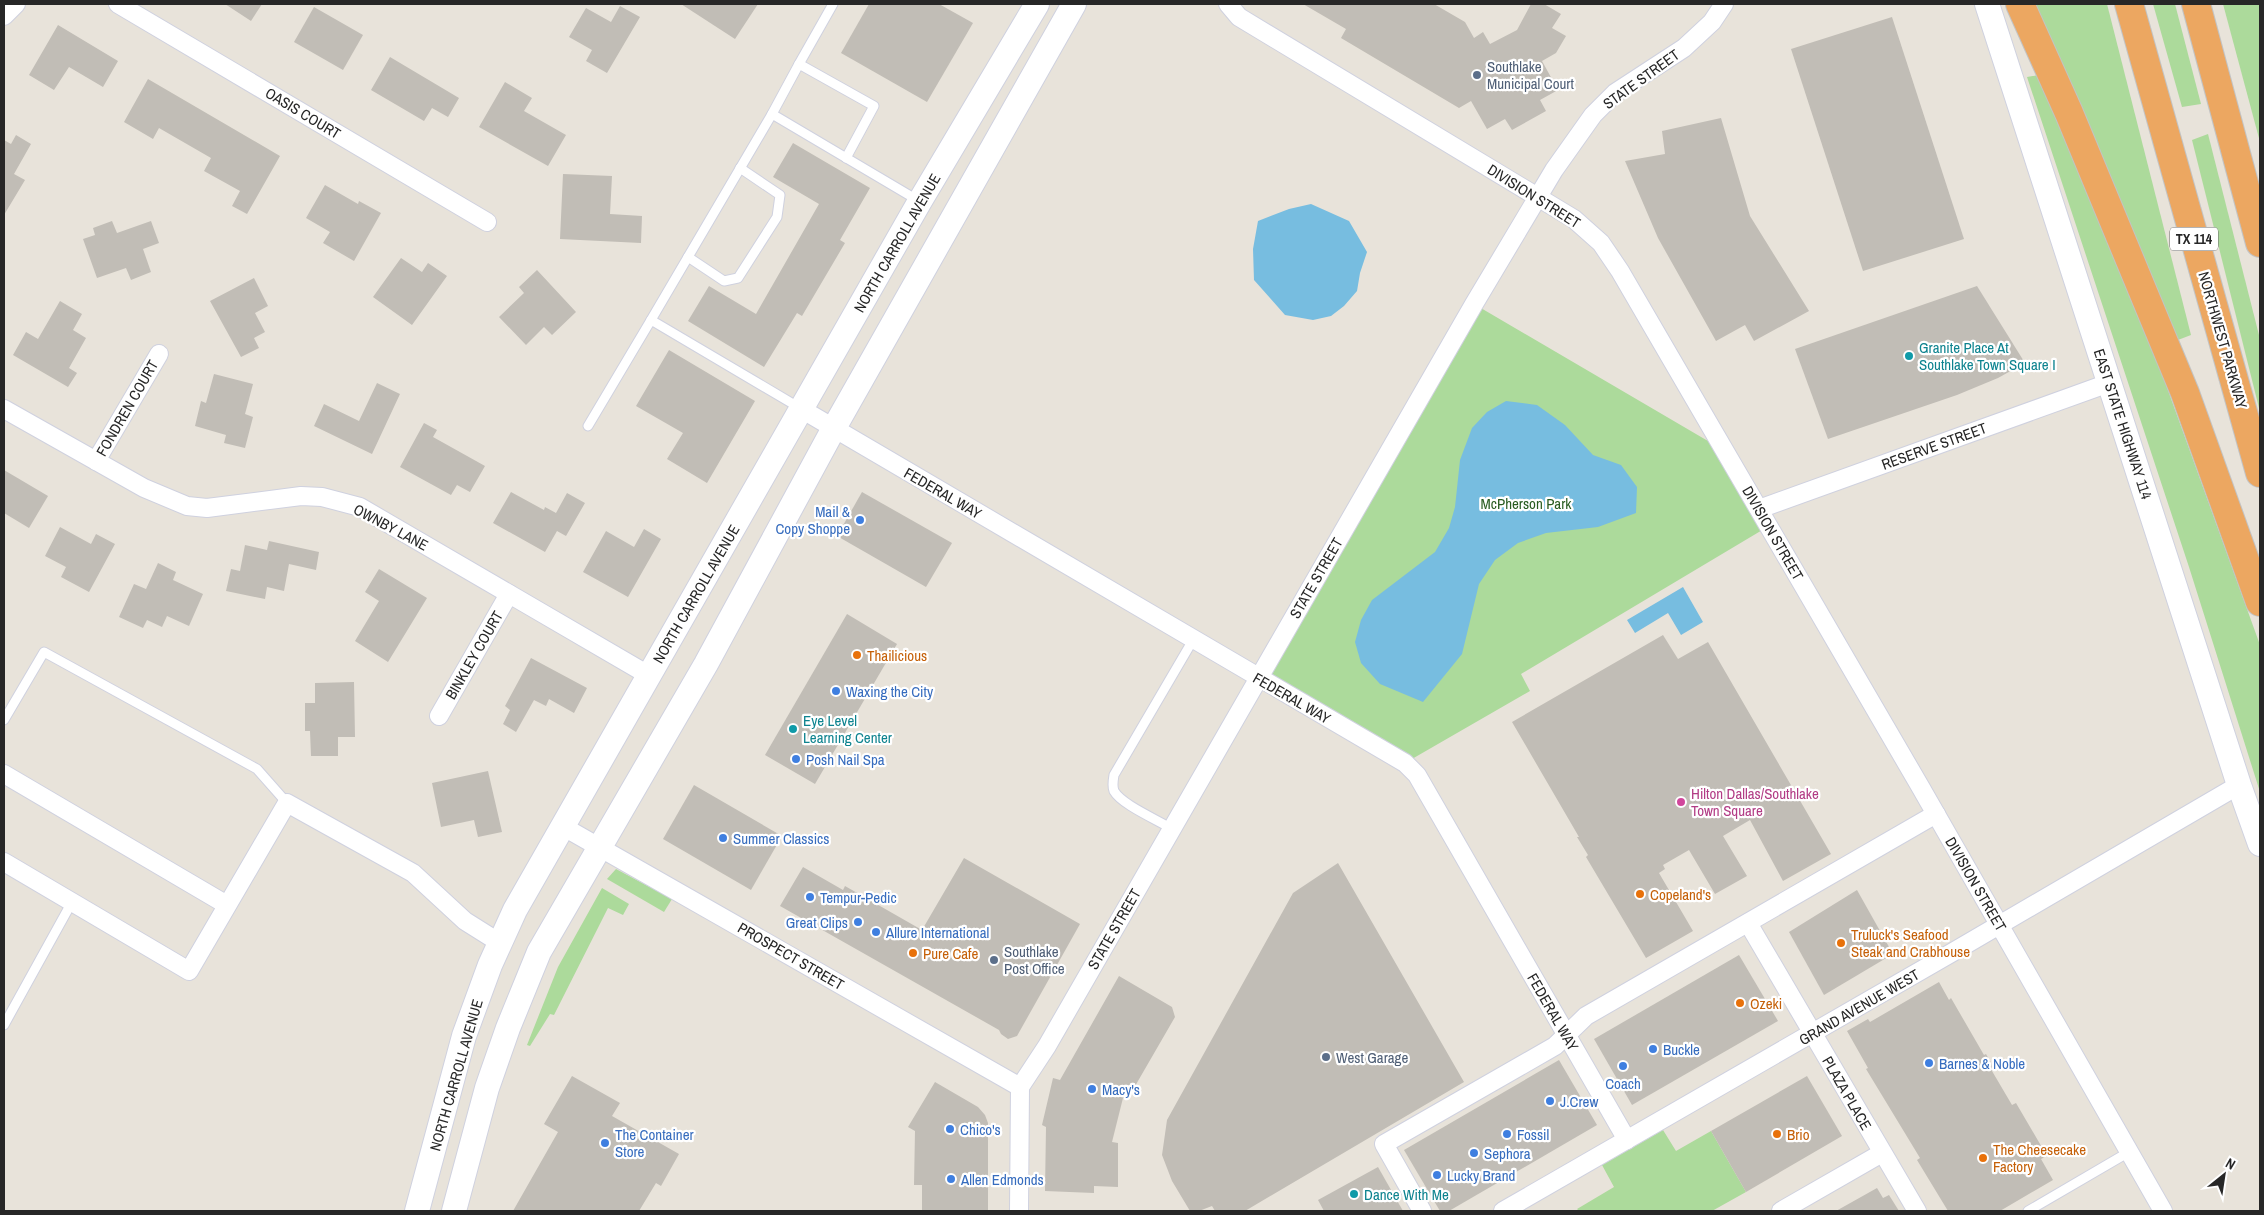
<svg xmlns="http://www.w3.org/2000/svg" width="2264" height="1215" viewBox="0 0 2264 1215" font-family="'Archivo Narrow',sans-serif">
<rect width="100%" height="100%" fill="#e8e3da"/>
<g fill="#acda9b">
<path d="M2033,4h74l84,331 -21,8z"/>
<path d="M2153,4h22l26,100 -19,3z"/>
<path d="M2223,4h37v138z"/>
<path d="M2039,75l113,271 108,299v147l-71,-225 -162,-490z"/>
<path d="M2208,134l52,205v73l-68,-272z"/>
<path d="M1474,304l251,147 44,75 -248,148 9,17 -125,72 -147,-84z"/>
<path d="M616,869l56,30 -8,13 -57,-33z"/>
<path d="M602,888l27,16 -6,11 -15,-7 -54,107 -4,-1 -20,32 -3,-1 31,-78z"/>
<path d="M1663,1130l13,21 35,-20 35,61 -34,19h-133l-2,-2 37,-22 -12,-22z"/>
</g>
<g fill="#77bde0">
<path d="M1311,204l38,17 18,31 -7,21 -3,18 -13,15 -13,10 -18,4 -28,-5 -31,-35 -1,-31 5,-28 31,-12z"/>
<path d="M1506,401l31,4 28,20 28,30 28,10 16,22 -1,26 -38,14 -52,6 -28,10 -23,17 -16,24 -17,70 -39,48 -43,-18 -19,-21 -6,-21 6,-22 11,-20 63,-48 14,-24 6,-21 5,-47 12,-32 15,-16z"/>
<path d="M1683,587l20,35 -22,13 -13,-22 -33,20 -8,-13z"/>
</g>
<g fill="#c1bdb6">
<path d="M225,4h37l-11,17z"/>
<path d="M681,4h77l-23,35z"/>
<path d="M869,4h70l34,19 -46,79 -86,-49z"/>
<path d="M1303,4h131l31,18 9,16 9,-6 7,12 27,-14 14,-26h13l17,10 -9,14 14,8 -10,17 -14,8 16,29 -18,10 6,11 -34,19 -7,-11 -18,10 -16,-28 -12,7 -118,-70 5,-9z"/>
<path d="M620,6l20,11 -33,56 -21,-12 6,-11 -23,-13 17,-29 25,14z"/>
<path d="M314,7l49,28 -20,35 -49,-28z"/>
<path d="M1892,17l72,222 -101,32 -72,-222z"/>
<path d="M58,25l60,36 -15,26 -34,-20 -15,23 -25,-15z"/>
<path d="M390,57l69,41 -11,19 -16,-9 -8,13 -53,-31z"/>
<path d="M148,79l132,77 -33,58 -15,-8 8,-15 -36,-20 7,-13 -52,-30 -6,11 -29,-17z"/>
<path d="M505,82l27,16 -8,13 42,24 -18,31 -69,-39z"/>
<path d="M1721,118l29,98 59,95 -55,30 -9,-16 -29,16 -58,-103 -33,-77 40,-7 -3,-23z"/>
<path d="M16,135l15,9 -17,30 11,6 -21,35v-75l7,4z"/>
<path d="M793,143l77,45 -30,52 5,3 -43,73 -5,-3 -33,54 -76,-46 21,-35 47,28 63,-110 -46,-27z"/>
<path d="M563,174l49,2 -2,38 32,2 -1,27 -81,-4z"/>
<path d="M325,185l33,19 1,-3 22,12 -27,48 -31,-18 7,-11 -24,-14z"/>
<path d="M112,221l5,12 34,-12 8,22 -16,6 8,23 -20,8 -5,-12 -29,10 -14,-39 12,-4 -2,-7z"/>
<path d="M401,258l21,14 6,-9 19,13 -35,49 -39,-28z"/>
<path d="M537,270l39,42 -24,23 -8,-8 -18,18 -27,-28 25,-24 -5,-6z"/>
<path d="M254,278l14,28 -13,7 10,19 -11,6 5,10 -18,9 -31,-56z"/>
<path d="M1977,286l48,77 -27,15 -41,17 -129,44 -33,-90z"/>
<path d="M60,301l22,13 -9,16 13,8 -17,30 8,5 -9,14 -55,-32 13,-23 12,7z"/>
<path d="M669,350l86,51 -48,82 -40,-24 16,-26 -47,-27z"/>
<path d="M214,374l39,10 -8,30 8,3 -8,31 -21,-5 2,-8 -31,-9 6,-25 5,2z"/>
<path d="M377,383l23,11 -28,60 -58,-28 10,-22 35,17z"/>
<path d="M424,423l13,7 -4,7 52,29 -15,26 -13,-7 -6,10 -51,-28z"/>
<path d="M4,470l44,26 -19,32 -25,-15z"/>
<path d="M511,492l33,18 1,-3 11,6 11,-20 18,10 -19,33 -9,-5 -12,21 -52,-29z"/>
<path d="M862,492l90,51 -26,44 -89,-51z"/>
<path d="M60,527l31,17 5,-10 19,10 -26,48 -28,-15 5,-10 -21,-11z"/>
<path d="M644,529l17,10 -33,58 -45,-25 23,-41 28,16z"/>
<path d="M269,541l50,11 -3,18 -27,-6 -5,27 -17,-4 -2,12 -39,-8 5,-22 9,2 5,-26 22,5z"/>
<path d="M158,563l18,9 -3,8 30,14 -14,32 -22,-10 -5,11 -15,-7 -4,8 -24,-11 15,-33 12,5z"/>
<path d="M379,569l48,29 -39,64 -33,-21 24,-40 -14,-9z"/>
<path d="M847,614l50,30 -82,140 -50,-29z"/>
<path d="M1663,635l15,24 30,-17 123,212 -48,27 -33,-61 -27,16 24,40 -32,18 -26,-44 -26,15 2,4 -6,4 34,58 -47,27 -60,-101 2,-2 -11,-18h2l-67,-115z"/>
<path d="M531,658l56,30 -13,25 -25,-14 -3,7 -12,-6 -18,32 -13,-8 7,-14 -5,-4z"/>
<path d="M354,682l1,55h-17v19h-27l-1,-25h-5v-28h10v-20z"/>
<path d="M488,771l14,61 -24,5 -4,-17 -33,7 -9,-44z"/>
<path d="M694,785l88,51 -31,54 -88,-51z"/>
<path d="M964,858l116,66 -63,112 -9,3 -7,-5 -2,-4 -219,-124 23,-39 40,23 2,-4 77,44z"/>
<path d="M1338,863l126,219 -219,129h-30l-3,-5 -13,5h-9l-18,-30 -10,-26 5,-35 126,-227z"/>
<path d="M1857,890l36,64 -69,41 -35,-63z"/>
<path d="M1739,955l39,66 -146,84 -38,-66z"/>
<path d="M1119,976l53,31 3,10 -48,83 -4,-2 -11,44 6,1v44l-24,-1v7l-49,-2 1,-64 -4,-2 11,-47 7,2z"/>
<path d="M1939,982l10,18 2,-2 33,57 2,-1 9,16 -3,1 20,34 4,-2 31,53 -6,3 12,21 -53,31h-52l-31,-51 3,-2 -54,-89 2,-1 -21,-37 21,-12 2,3z"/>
<path d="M1559,1060l38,65 -148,86h-9l-36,-61z"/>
<path d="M572,1076l48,27 -8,13 67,38 -18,32 -5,-3 -17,28h-126l45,-79 -14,-8z"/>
<path d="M1807,1076l35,60 -96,56 -35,-61z"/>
<path d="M935,1082l43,25 7,8 3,8v88h-66v-26h-8l1,-54 -7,-4z"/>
<path d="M1378,1167l25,44h-79l-6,-11z"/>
<path d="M1877,1188l6,10 6,-3 10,16h-63z"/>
</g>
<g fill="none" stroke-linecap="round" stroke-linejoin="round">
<g stroke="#cfd1df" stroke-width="11">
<g id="lane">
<path d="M833,4l-34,60 75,42 -28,52"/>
<path d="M772,114l27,-50"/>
<path d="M688,257l36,24 14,-3 39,-61 3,-22 -40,-27"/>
<path d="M651,320l121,-206 147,87"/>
<path d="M588,426l63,-106 149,88"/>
<path d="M4,720l40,-68 213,117 30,34"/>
<path d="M1172,829c-14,-9 -50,-24 -58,-38 -2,-5 -1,-10 0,-16l79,-135"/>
<path d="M4,1025l68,-123"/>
<path d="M2028,1211l101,-59"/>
</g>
</g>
<g stroke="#cfd1df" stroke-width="20">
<g id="street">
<path d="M118,4l369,218"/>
<path d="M1228,4l11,13 335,202 27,24 19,28 301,517 242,423"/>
<path d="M4,16l12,-12"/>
<path d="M4,409l140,79 43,18 20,2 94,-12 21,1 38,10 290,169"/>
<path d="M803,410l602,353 12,12 210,365"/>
<path d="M96,461l63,-107"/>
<path d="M1759,509l350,-126"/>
<path d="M439,716l70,-122"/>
<path d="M4,774l223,131"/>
<path d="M562,826l458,261"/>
<path d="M4,862l185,109 98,-168 126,70 52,48 35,22"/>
<path d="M1748,923l169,288"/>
<path d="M1019,1211l1,-124 27,-41 427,-742 80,-134 39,-55 22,-22 69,-45 28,-26 12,-18"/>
<path d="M1422,1211l-38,-67 171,-98 31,-30 350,-202"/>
<path d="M1503,1211l450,-259 286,-167"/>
<path d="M1781,1211l101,-58"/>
</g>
</g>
<g stroke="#cfd1df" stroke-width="26">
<g id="secondary">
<path d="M1987,4l252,781 21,59"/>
<path d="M417,1211l47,-175 26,-71 25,-55 405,-709 117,-197"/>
<path d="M454,1211l33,-123 21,-60 31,-76 167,-288 128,-236 240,-424"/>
</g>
</g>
<g stroke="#c3c3c3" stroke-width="30">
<g id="highway">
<path d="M2020,4l49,109 116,280 75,209"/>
<path d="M2129,4l131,469"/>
<path d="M2196,4l64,239"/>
</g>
</g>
<use href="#lane" stroke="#fff" stroke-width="9"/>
<use href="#street" stroke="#fff" stroke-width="18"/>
<use href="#secondary" stroke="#fff" stroke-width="24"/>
<use href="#highway" stroke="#eca761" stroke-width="28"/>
</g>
<g fill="#5c6f8a" stroke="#fff" stroke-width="2">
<circle cx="1477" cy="75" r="5"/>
<circle cx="994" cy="960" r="5"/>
<circle cx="1326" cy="1057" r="5"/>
</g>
<g fill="#0f9aa8" stroke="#fff" stroke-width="2">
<circle cx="1909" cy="356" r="5"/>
<circle cx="793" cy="729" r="5"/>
<circle cx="1354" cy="1194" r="5"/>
</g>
<g fill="#3f7fe0" stroke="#fff" stroke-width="2">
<circle cx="860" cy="520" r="5"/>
<circle cx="836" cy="691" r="5"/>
<circle cx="796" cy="759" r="5"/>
<circle cx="723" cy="838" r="5"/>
<circle cx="810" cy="897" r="5"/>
<circle cx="858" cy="922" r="5"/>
<circle cx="876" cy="932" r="5"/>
<circle cx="1653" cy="1049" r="5"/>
<circle cx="1929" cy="1063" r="5"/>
<circle cx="1623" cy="1066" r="5"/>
<circle cx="1092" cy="1089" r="5"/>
<circle cx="1550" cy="1101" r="5"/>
<circle cx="950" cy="1129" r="5"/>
<circle cx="1507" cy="1134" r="5"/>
<circle cx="605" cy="1143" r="5"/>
<circle cx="1474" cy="1153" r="5"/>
<circle cx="1437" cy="1175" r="5"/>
<circle cx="951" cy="1179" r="5"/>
</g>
<g fill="#e8710a" stroke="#fff" stroke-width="2">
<circle cx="857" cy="655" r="5"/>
<circle cx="1640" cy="894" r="5"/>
<circle cx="1841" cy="943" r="5"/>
<circle cx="913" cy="953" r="5"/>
<circle cx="1740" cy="1003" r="5"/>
<circle cx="1777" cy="1134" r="5"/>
<circle cx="1983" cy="1158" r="5"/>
</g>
<circle fill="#d1479c" stroke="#fff" stroke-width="2" cx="1681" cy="802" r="5"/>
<g text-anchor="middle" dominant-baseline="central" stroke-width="4.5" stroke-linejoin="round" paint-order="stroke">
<rect fill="#fff" stroke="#686868" stroke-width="1" x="2170" y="227.5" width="48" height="23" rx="4"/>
<g font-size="14" font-weight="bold" fill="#272727">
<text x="2194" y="239">TX 114</text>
</g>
<g font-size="15" fill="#4e5e75" stroke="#fff" text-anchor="start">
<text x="1487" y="66">Southlake<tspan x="1487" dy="17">Municipal Court</tspan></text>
<text x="1004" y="951">Southlake<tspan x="1004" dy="17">Post Office</tspan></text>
<text x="1336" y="1057">West Garage</text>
</g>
<g font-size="15" fill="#272727" stroke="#fff">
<text transform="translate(1641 79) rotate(-36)">STATE STREET</text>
<text transform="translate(303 113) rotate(31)">OASIS COURT</text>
<text transform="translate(1534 196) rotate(32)">DIVISION STREET</text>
<text transform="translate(897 243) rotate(-60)">NORTH CARROLL AVENUE</text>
<text transform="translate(2223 340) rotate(74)">NORTHWEST PARKWAY</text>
<text transform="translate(127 408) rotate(-60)">FONDREN COURT</text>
<text transform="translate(2123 424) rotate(72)">EAST STATE HIGHWAY 114</text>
<text transform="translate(1934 446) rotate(-20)">RESERVE STREET</text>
<text transform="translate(943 493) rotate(30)">FEDERAL WAY</text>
<text transform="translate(391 527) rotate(28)">OWNBY LANE</text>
<text transform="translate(1773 533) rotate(60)">DIVISION STREET</text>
<text transform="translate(1316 578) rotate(-60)">STATE STREET</text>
<text transform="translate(696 594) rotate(-60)">NORTH CARROLL AVENUE</text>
<text transform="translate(474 655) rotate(-60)">BINKLEY COURT</text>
<text transform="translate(1292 698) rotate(30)">FEDERAL WAY</text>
<text transform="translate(1976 884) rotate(60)">DIVISION STREET</text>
<text transform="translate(1114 929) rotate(-60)">STATE STREET</text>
<text transform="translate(791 956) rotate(30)">PROSPECT STREET</text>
<text transform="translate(1859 1007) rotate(-30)">GRAND AVENUE WEST</text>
<text transform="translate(1553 1012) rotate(60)">FEDERAL WAY</text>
<text transform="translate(456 1075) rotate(-74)">NORTH CARROLL AVENUE</text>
<text transform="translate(1847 1093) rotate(60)">PLAZA PLACE</text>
</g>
<g font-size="15" fill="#0d838f" stroke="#fff" text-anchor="start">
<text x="1919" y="347">Granite Place At<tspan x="1919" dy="17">Southlake Town Square I</tspan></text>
<text x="803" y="720">Eye Level<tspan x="803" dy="17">Learning Center</tspan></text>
<text x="1364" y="1194">Dance With Me</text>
</g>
<g font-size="15" fill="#285b20" stroke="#fff">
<text x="1526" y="503">McPherson Park</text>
</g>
<g font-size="15" fill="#366cbe" stroke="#fff" text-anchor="start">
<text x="850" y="511" text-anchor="end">Mail &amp;<tspan x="850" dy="17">Copy Shoppe</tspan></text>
<text x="846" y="691">Waxing the City</text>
<text x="806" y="759">Posh Nail Spa</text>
<text x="733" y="838">Summer Classics</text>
<text x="820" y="897">Tempur-Pedic</text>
<text x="848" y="922" text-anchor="end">Great Clips</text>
<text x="886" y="932">Allure International</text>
<text x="1663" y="1049">Buckle</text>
<text x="1939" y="1063">Barnes &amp; Noble</text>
<text x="1623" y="1083" text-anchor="middle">Coach</text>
<text x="1102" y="1089">Macy's</text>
<text x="1560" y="1101">J.Crew</text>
<text x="960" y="1129">Chico's</text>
<text x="615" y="1134">The Container<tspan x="615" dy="17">Store</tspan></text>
<text x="1517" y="1134">Fossil</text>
<text x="1484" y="1153">Sephora</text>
<text x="1447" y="1175">Lucky Brand</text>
<text x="961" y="1179">Allen Edmonds</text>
</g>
<g font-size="15" fill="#c56008" stroke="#fff" text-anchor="start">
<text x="867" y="655">Thailicious</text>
<text x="1650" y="894">Copeland's</text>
<text x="1851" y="934">Truluck's Seafood<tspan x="1851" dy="17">Steak and Crabhouse</tspan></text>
<text x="923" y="953">Pure Cafe</text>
<text x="1750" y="1003">Ozeki</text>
<text x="1787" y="1134">Brio</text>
<text x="1993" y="1149">The Cheesecake<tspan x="1993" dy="17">Factory</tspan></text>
</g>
<g font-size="15" fill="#b23c85" stroke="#fff" text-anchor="start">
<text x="1691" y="793">Hilton Dallas/Southlake<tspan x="1691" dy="17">Town Square</tspan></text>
</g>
</g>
<rect width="2264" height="1215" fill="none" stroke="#272727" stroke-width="10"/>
<g transform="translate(2224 1175) rotate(30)" stroke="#ffffff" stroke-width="4" paint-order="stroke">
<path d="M0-4L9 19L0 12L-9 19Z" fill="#272727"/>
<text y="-8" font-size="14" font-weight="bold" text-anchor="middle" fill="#272727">N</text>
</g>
</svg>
